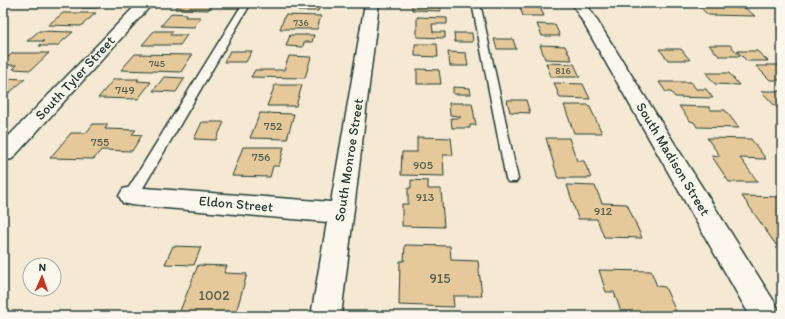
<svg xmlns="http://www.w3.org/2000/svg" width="785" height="319" viewBox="0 0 785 319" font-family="Itim,sans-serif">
<rect width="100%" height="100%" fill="#f5e9d3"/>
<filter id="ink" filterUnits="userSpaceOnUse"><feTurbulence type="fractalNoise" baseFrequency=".025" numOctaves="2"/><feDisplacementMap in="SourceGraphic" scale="8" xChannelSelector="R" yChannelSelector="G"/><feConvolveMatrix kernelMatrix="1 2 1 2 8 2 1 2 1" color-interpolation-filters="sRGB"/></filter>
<g filter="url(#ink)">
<g fill="#e6c99a" stroke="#1f3d34">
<path d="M72,3h32l-6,5h-16l4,-3 -16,-1z"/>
<path d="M180,3h33l-5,7 -33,-1z"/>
<path d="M301,3h20l-3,8h-20z"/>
<path d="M412,3h28l1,8 -29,-1z"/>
<path d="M697,4l35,1 4,3h9l10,8 -47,-1z"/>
<path d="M519,5h20l5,11h-21z"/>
<path d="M63,13h33l-15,13 -33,-1z"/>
<path d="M172,13l15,1 -2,3h16l-7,10 -33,-1z"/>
<path d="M285,15l36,1 -4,13h-37z"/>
<path d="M417,17l30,1v6h-15l1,8h12v6l-28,-1z"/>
<path d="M537,24l18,1 5,11h-18z"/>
<path d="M39,31l34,1 -16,14h-18l5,-5h-17z"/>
<path d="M154,31h19l-3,4h17l-7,10h-38z"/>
<path d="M454,33h18l1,9h-18z"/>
<path d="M290,35h24l-2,7h-8l-1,5 -17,-1z"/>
<path d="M494,39h19l3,10h-19z"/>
<path d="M415,44h22l1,13 -23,-1z"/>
<path d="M540,45l25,1 7,14 -27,-1z"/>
<path d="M709,45h21l10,11h-21z"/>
<path d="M659,49h22l9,11h-22z"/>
<path d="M230,51h22l-6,11h-22z"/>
<path d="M737,51h20l11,10h-21z"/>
<path d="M448,52l18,1 2,13h-18z"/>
<path d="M13,53h36l-18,17 -18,-1 4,-4h-14v-4z"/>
<path d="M135,54l57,1 -11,17 -60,-2z"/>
<path d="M289,56l22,1 -6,21 -54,-1 4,-7h29z"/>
<path d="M546,63l28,1 6,13h-29z"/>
<path d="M766,65h16v15h-12l-14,-14h12z"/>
<path d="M417,69l22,1 2,14h-24z"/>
<path d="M706,73h23l10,12 -24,-1z"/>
<path d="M164,77l21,1 -9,14 -23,-1z"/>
<path d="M3,78l22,1 -17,15h-5z"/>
<path d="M114,79h25l-2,2 14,1 -13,17 -40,-1z"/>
<path d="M659,82h32l5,7h10l7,9 -38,-1 -4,-5h-5z"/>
<path d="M554,83l29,1 7,15 -30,-1z"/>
<path d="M275,85h27l-6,21h-29z"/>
<path d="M453,87l17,1 1,6h-18z"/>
<path d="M761,91h21v17h-5z"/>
<path d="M507,100h19l4,13 -20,-1z"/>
<path d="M449,103h23l4,22h-6v3h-18l-1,-10h9v-2l-10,-1z"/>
<path d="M564,105h25l13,28h-28z"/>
<path d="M679,106l30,1 2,3h14l14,18 -42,-1 -3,-5 -4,-1z"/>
<path d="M260,113l34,1 -7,25 -37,-1z"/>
<path d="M202,122h22l-8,18 -22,-1z"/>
<path d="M93,124h15l-3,5 31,1 -4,4 10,1 -10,16 -31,-1 -7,9 -44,-1 21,-25h15z"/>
<path d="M417,137l34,1 2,17h-10l1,21 -43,-1 1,-23h15z"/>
<path d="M546,138h23l8,23h7l7,17h-33z"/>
<path d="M707,138l44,1 15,20 -26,-1 18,24h-29l-18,-27 9,1z"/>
<path d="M243,147h41l-5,19h-6l-3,11 -38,-1z"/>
<path d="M411,180l17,1v8h13l3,38 -42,-1v-22h6v-16h3z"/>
<path d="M567,185l28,1 7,17 25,1 15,34 -38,-1 -7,-18h-19z"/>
<path d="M742,196l40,1v48h-6z"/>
<path d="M405,245l45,1 1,14 27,1 4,35h-29l1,11 -55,-2 1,-44h4z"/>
<path d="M173,246l28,1 -7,18 -29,-1z"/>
<path d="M198,265l29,1 -3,7 23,1 -12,42h-57z"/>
<path d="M599,270l52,1 6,15 8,1 13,29 -56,-1 -8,-23h-8z"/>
</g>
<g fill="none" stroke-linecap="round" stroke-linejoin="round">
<g stroke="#1f3d34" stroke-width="3">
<g id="lane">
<path d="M243,3h8l-115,197 -5,1 -5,-1 -1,-4 1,-4z"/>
<path d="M472,3h8l38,176 -2,3h-8l-2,-3z"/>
</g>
</g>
<g stroke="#1f3d34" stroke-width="3">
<g id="street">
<path d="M138,3h15l-141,156 -9,2v-19z"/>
<path d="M365,3h14l-38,313h-30l16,-94 -196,-17 -8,-2 -4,-7 4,-7 8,-2 200,15z"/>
<path d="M572,3h14l191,303 4,10h-31z"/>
</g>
</g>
<use href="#lane" fill="#fbf7ec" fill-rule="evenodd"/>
<use href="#street" fill="#fbf7ec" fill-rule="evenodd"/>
</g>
</g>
<g text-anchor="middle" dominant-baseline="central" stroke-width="3" stroke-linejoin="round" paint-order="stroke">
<g font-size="10" fill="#51604e">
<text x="301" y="22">736</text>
<text x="157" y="63">745</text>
<text x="563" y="70">816</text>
</g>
<g font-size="12" fill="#51604e">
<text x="125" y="90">749</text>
<text x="273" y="126">752</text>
<text x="100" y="142">755</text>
<text x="261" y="157">756</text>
<text x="423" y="165">905</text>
<text x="425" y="197">913</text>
<text x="603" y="211">912</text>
</g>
<g font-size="14" fill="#1f3d34" stroke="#fbf7ec">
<text transform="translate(75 78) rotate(-47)">South Tyler Street</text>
<text transform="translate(673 159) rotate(59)">South Madison Street</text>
<text transform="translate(349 160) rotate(-81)">South Monroe Street</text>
<text transform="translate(236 204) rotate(5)">Eldon Street</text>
</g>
<g font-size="14" fill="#51604e">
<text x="440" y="278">915</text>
<text x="214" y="295">1002</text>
</g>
</g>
<rect width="785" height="319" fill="none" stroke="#fbf7ec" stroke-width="16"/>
<rect x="8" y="8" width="769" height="303" fill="none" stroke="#1f3d34" stroke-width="1.5" filter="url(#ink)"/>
<g transform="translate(42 277) rotate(2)"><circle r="19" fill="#fbf7ec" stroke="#a3ada2"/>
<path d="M0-3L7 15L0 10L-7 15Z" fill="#c8321e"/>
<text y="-6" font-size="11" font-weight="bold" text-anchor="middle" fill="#1f3d34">N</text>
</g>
</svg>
